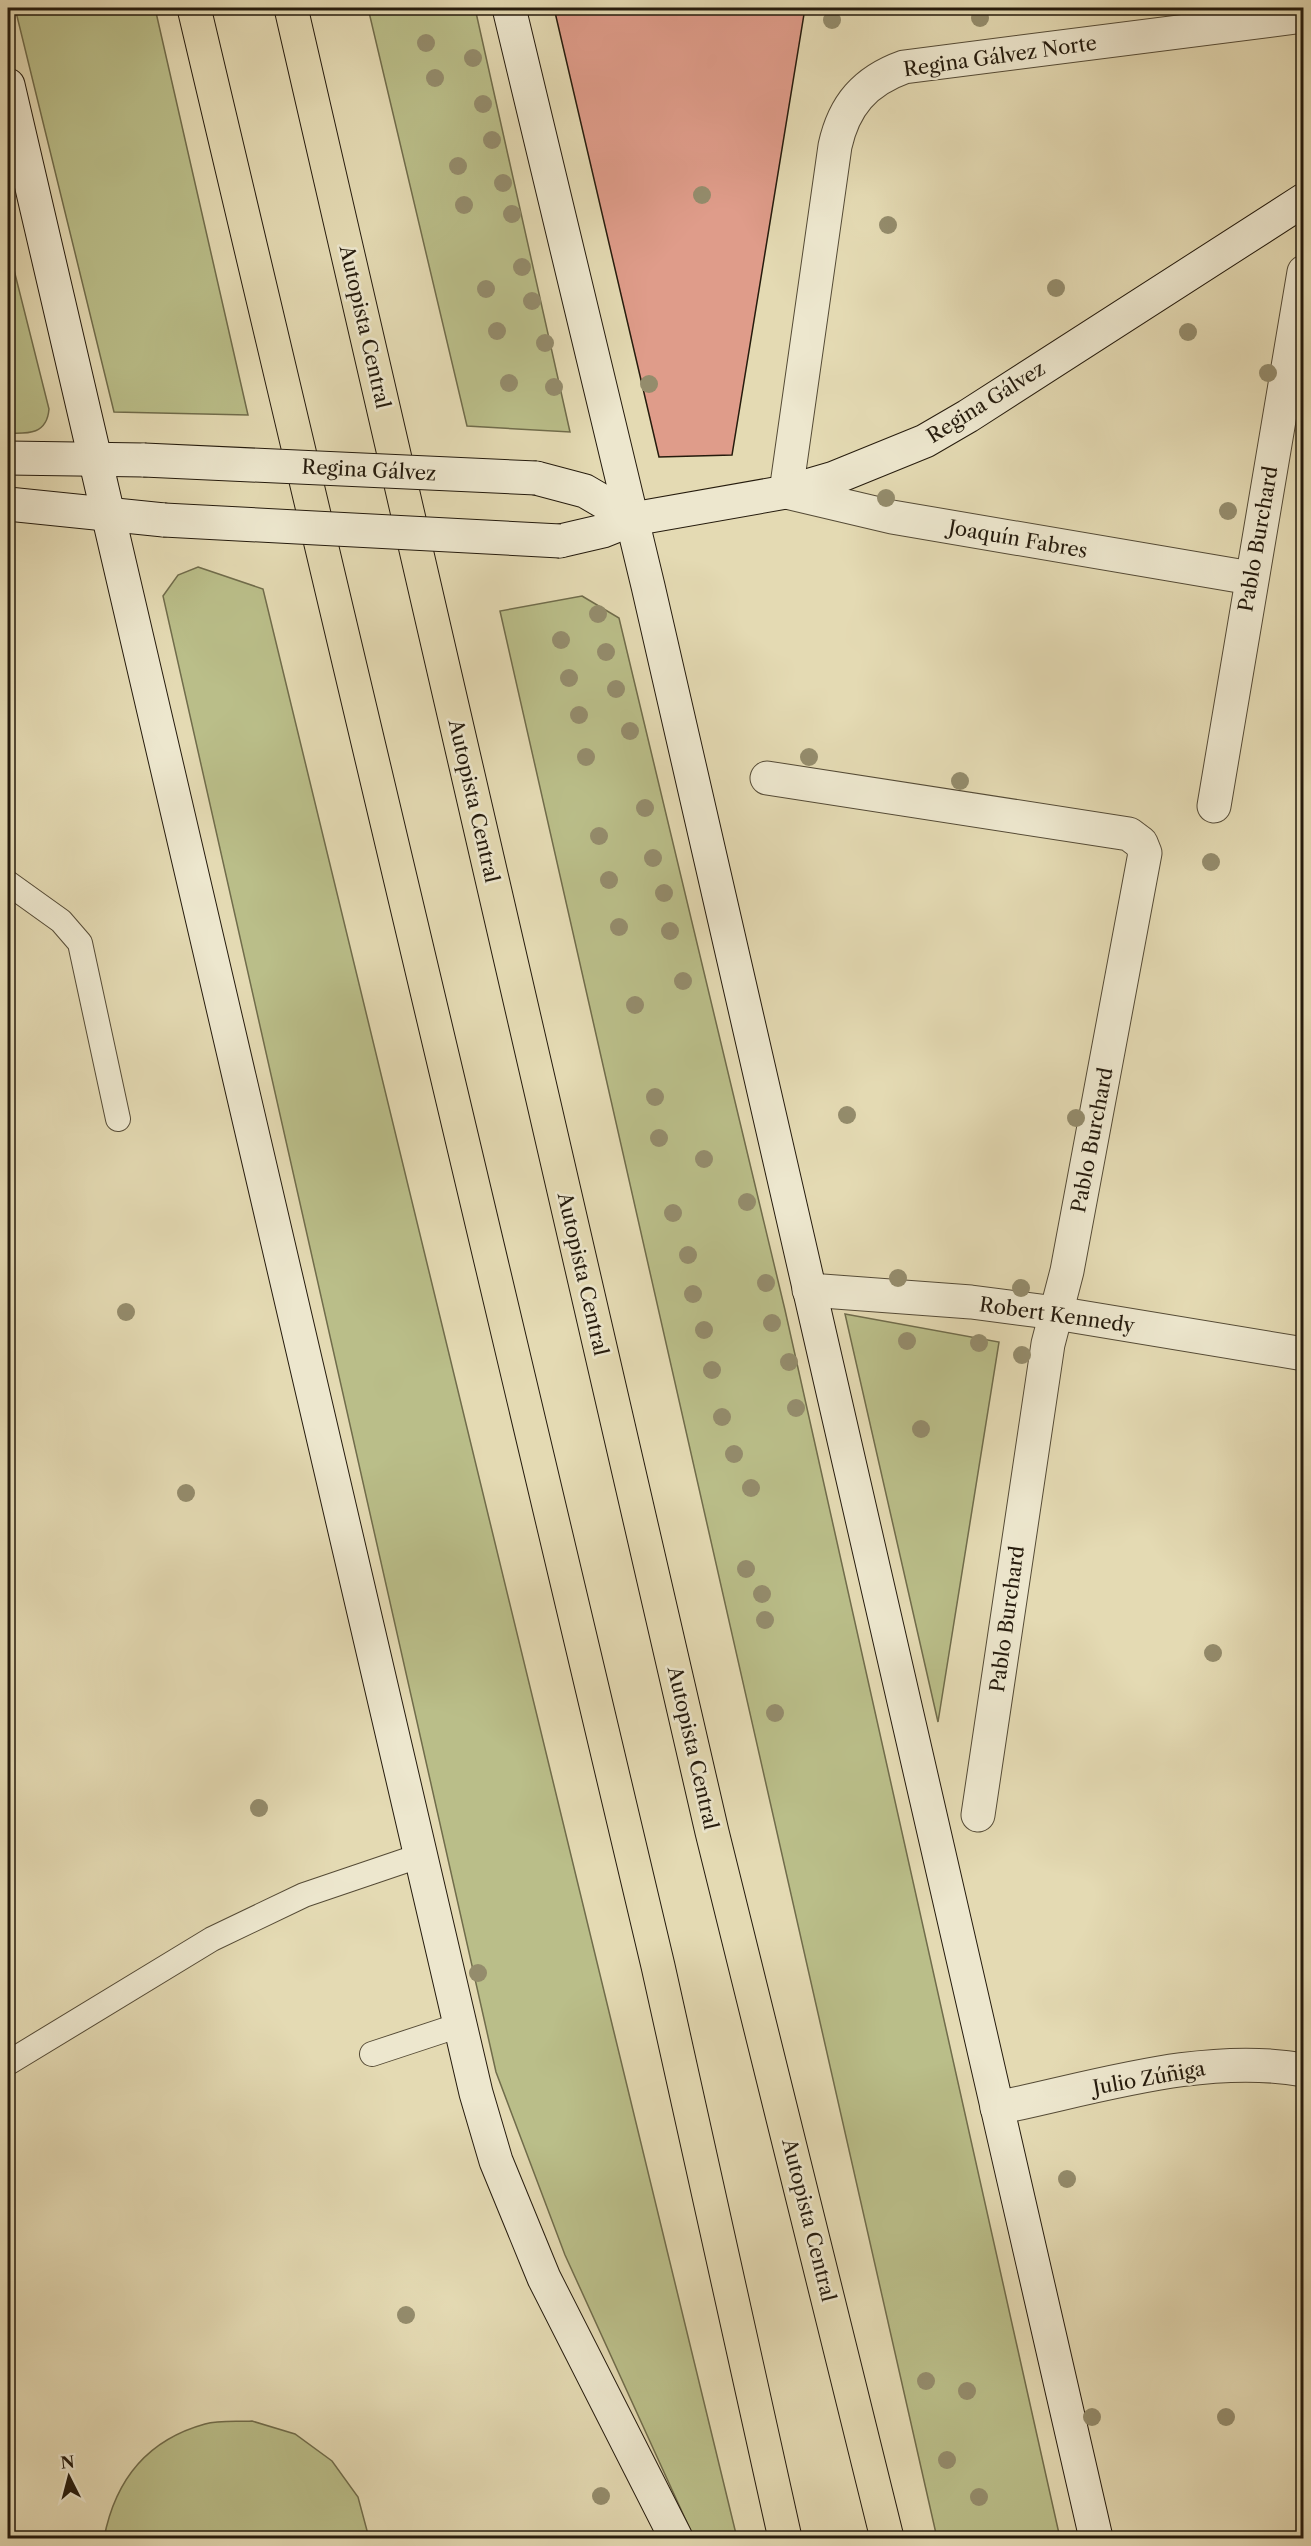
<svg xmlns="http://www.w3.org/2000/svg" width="1311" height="2546" viewBox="0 0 1311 2546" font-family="'Libre Caslon Text',serif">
<rect width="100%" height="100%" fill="#e4dab3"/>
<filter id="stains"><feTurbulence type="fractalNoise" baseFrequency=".00333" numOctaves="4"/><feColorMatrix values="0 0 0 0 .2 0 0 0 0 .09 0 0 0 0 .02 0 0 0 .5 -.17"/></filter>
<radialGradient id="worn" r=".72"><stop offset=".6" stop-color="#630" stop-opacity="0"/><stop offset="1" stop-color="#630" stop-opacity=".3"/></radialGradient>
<g fill="#babe89" stroke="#706c4b" stroke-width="1.5">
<path d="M15,8h140l93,407 -134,-3z"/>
<path d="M368,8h107l95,424 -103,-6z"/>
<path d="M8,246l41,163c-2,25 -20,25 -41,24z"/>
<path d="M198,567l65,22 474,1949h-43l-129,-283 -69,-183 -333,-1476 15,-21z"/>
<path d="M582,596l37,22 166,692 275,1228h-123l-437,-1927z"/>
<path d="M845,1314l154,28 -61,380z"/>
<path d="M252,2421l43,13 37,27 26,36 11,41h-265c11,-57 43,-98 101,-114 14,-4 32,-2 47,-3z"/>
</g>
<path fill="#df9c8a" stroke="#251b0d" stroke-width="1.5" d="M554,8h251l-73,447 -73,2z"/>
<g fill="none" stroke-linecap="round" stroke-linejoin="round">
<g stroke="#554b36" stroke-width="26">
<g id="lane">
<path d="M8,883l53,38 19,22 38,176"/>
<path d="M372,2054l88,-29"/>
<path d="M8,2063l204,-124 92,-44 115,-39"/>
</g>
</g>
<g stroke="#554b36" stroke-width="35">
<g id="street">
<path d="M1251,578l-359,-61 -106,-25 49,-346c9,-41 30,-65 69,-79l400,-51"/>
<path d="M767,778l362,56 12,9 4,10 -78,418 -19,73 -70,471"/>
<path d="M1214,806l90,-534"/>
<path d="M809,1290l162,12 85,11 248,41"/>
<path d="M997,2108c98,-20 206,-56 307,-38"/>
</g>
</g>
<g stroke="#251b0d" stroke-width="35">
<g id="secondary">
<path d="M509,8l139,578 448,1952"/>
<path d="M8,85l468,2008 20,68 48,117 132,260"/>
<path d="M8,458l136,2"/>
<path d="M536,478l49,13 48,28"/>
<path d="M8,504l156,16"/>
<path d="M560,541l43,-10 30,-12 153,-27 48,-14 91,-37 43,-25 336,-216"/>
</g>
</g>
<g stroke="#251b0d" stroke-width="35">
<g id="highway">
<path d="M194,8l464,1958 127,572"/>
<path d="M291,8l421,1824 175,706"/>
</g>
</g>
<use href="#lane" stroke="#ede7ce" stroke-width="24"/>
<use href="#street" stroke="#ede7ce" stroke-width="33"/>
<use href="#secondary" stroke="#ede7ce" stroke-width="33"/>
<use href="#highway" stroke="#e4dab3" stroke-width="33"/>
<g stroke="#251b0d" stroke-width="35" stroke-linecap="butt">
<g id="secondary-bridge">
<path d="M144,460l392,18"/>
<path d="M164,520l396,21"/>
</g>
</g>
<use href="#secondary-bridge" stroke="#ede7ce" stroke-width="33"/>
</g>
<g fill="#948c6c">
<circle cx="980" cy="18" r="9"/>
<circle cx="832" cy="20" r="9"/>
<circle cx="426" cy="43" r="9"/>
<circle cx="473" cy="58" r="9"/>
<circle cx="435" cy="78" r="9"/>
<circle cx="483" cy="104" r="9"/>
<circle cx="492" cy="140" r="9"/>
<circle cx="458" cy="166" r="9"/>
<circle cx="503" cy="183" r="9"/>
<circle cx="702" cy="195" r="9"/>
<circle cx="464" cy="205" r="9"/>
<circle cx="512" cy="214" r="9"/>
<circle cx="888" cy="225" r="9"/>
<circle cx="522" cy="267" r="9"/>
<circle cx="1056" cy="288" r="9"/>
<circle cx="486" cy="289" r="9"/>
<circle cx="532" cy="301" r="9"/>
<circle cx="497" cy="331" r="9"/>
<circle cx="1188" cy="332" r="9"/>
<circle cx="545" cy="343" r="9"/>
<circle cx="1268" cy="373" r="9"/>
<circle cx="509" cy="383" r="9"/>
<circle cx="649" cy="384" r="9"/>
<circle cx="554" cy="387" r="9"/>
<circle cx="886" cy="498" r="9"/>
<circle cx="1228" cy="511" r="9"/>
<circle cx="598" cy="614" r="9"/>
<circle cx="561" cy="640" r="9"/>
<circle cx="606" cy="652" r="9"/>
<circle cx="569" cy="678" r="9"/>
<circle cx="616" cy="689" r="9"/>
<circle cx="579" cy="715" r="9"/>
<circle cx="630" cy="731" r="9"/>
<circle cx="586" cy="757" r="9"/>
<circle cx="809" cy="757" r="9"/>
<circle cx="960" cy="781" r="9"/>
<circle cx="645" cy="808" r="9"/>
<circle cx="599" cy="836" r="9"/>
<circle cx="653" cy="858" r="9"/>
<circle cx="1211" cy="862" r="9"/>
<circle cx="609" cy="880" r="9"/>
<circle cx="664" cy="893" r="9"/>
<circle cx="619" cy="927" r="9"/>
<circle cx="670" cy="931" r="9"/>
<circle cx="683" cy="981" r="9"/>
<circle cx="635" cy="1005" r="9"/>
<circle cx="655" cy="1097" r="9"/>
<circle cx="847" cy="1115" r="9"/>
<circle cx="1076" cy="1118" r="9"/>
<circle cx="659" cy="1138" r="9"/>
<circle cx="704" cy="1159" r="9"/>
<circle cx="747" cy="1202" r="9"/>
<circle cx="673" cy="1213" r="9"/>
<circle cx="688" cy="1255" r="9"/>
<circle cx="898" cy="1278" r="9"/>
<circle cx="766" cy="1283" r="9"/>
<circle cx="1021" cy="1288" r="9"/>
<circle cx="693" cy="1294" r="9"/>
<circle cx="126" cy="1312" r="9"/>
<circle cx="772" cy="1323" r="9"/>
<circle cx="704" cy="1330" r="9"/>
<circle cx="907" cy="1341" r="9"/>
<circle cx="979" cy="1343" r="9"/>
<circle cx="1022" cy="1355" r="9"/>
<circle cx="789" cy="1362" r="9"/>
<circle cx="712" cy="1370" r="9"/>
<circle cx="796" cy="1408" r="9"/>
<circle cx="722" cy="1417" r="9"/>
<circle cx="921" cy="1429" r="9"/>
<circle cx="734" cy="1454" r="9"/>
<circle cx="751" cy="1488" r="9"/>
<circle cx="186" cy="1493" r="9"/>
<circle cx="746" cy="1569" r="9"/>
<circle cx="762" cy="1594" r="9"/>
<circle cx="765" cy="1620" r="9"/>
<circle cx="1213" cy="1653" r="9"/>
<circle cx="775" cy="1713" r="9"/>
<circle cx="259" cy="1808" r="9"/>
<circle cx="478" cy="1973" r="9"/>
<circle cx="1067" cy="2179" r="9"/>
<circle cx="406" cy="2315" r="9"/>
<circle cx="926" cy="2381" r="9"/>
<circle cx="967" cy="2391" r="9"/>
<circle cx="1092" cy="2417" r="9"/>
<circle cx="1226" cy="2417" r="9"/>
<circle cx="947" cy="2460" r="9"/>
<circle cx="601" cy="2496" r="9"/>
<circle cx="979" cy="2497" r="9"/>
</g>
<g text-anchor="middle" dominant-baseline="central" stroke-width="5" stroke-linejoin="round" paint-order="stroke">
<g font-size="20" fill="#251b0d" stroke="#ede7ce">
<text transform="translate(1000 56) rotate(-8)">Regina Gálvez Norte</text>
<text transform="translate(365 327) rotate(77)">Autopista Central</text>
<text transform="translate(986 402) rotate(-32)">Regina Gálvez</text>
<text transform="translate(369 470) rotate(3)">Regina Gálvez</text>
<text transform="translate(1018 539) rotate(10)">Joaquín Fabres</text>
<text transform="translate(1258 539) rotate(-80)">Pablo Burchard</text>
<text transform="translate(474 801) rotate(77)">Autopista Central</text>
<text transform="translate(1092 1140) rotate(-79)">Pablo Burchard</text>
<text transform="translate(583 1274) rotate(77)">Autopista Central</text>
<text transform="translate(1057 1315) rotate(8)">Robert Kennedy</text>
<text transform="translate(1007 1619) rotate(-82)">Pablo Burchard</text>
<text transform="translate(693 1748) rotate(77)">Autopista Central</text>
<text transform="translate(1149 2078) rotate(-10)">Julio Zúñiga</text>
<text transform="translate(809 2220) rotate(76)">Autopista Central</text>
</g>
</g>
<rect width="1311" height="2546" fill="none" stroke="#e4dab3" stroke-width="30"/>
<rect x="9" y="9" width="1293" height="2528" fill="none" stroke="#251b0d" stroke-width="3"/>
<rect x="15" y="15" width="1281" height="2516" fill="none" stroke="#251b0d" stroke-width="1.5"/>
<g transform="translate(69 2477) rotate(354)" stroke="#ede7ce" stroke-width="4.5" paint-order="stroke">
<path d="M0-4.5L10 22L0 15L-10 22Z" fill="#251b0d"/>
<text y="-9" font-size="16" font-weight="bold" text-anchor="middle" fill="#251b0d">N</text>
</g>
<rect width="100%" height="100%" filter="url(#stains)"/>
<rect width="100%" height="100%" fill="url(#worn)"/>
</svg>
